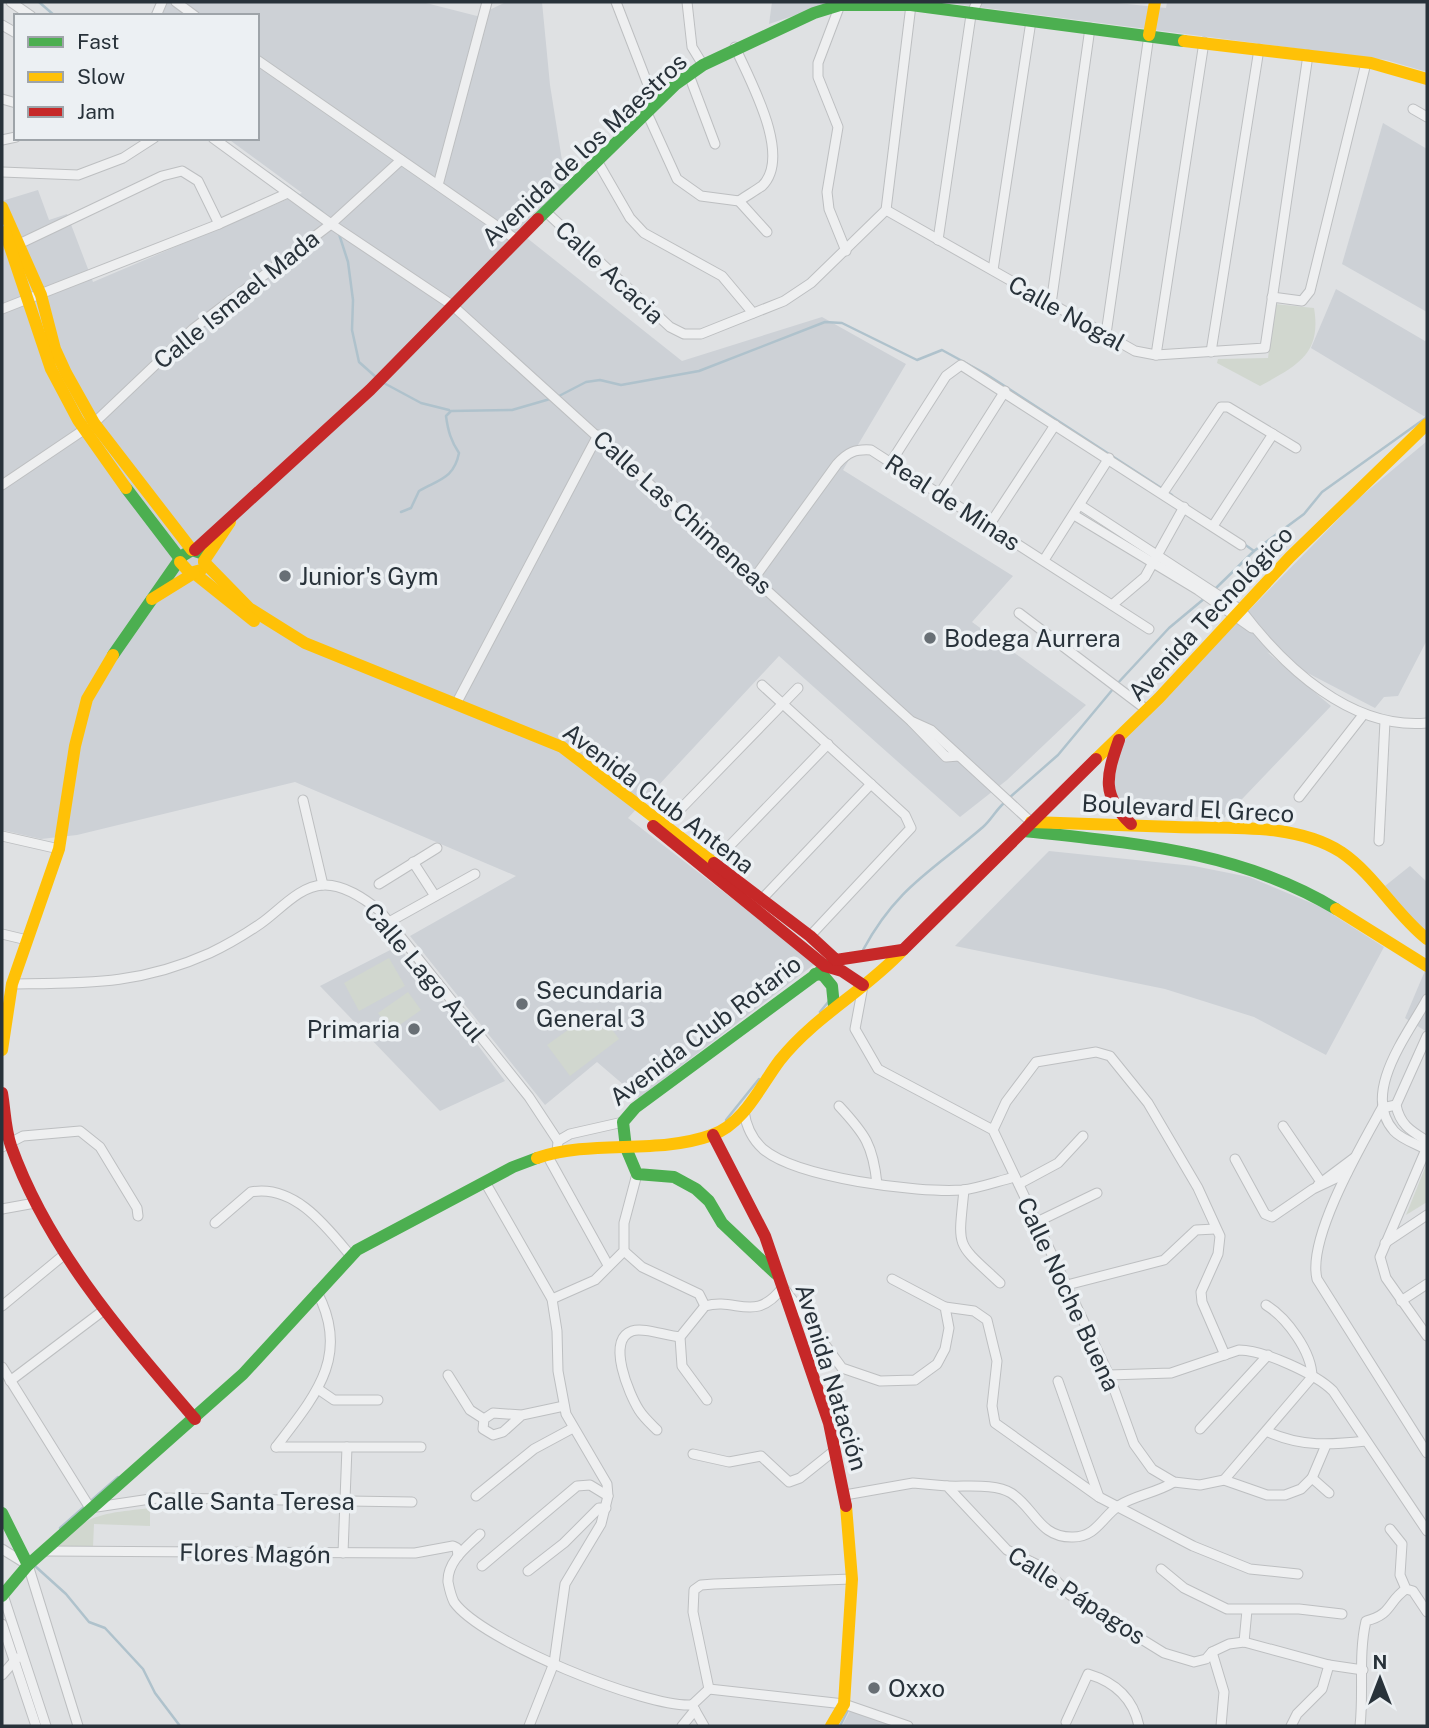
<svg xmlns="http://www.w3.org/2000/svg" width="1429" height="1728" viewBox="0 0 1429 1728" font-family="'Public Sans',sans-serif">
<rect width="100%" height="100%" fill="#dfe1e3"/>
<g fill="#cdd1d6">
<path d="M161,2h261l55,14 29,-14h36l8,83 18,113 -41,40 155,123 140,-44 84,47 -63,106 170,106 -41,46 114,83 -79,75 -47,37 -181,-161 -151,162 188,145 -177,135 -42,-36 -52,43 -135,-169 106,-60 -221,-94 -218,53 -36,4 -39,-9v-629l36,-11 11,30 18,-6 26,68 209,-89 -75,-55h30v-122h-100z"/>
<path d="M772,2h62l-65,22z"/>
<path d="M939,2h169l58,6 1,-6h260v70l-41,-12z"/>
<path d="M1383,123l44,26v163l-85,-48z"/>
<path d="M1336,289l89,52 2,-2v79l-116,-70z"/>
<path d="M1427,441v199l-29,56 -14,1 -9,11 -108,-56 64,54 -107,112 -94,-4 -17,-22 4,-47 242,-247z"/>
<path d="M1049,851l145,15 55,11 72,30 63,40 -58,108 -72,-38 -89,-28 -210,-43z"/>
<path d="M1410,866l17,16v49l-16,-14 -26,-31z"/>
<path d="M398,946l63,77 44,58 -65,30 -120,-125z"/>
<path d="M1427,966v66l-22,-14z"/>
<path d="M851,1709l47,17h-56z"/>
</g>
<g fill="#d1d7cf">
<path d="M1275,304l39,4c8,47 -18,58 -54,78l-43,-23 1,-4 50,-1z"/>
<path d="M389,958l16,28 -46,25 -15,-28z"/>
<path d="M408,992l13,18 -30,21 -13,-18z"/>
<path d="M597,1009l22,30 -49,37 -23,-31z"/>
<path d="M1427,1163v39l-21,13z"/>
<path d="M150,1508v18l-56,-2 -1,23h-35c25,-35 53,-34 92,-39z"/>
</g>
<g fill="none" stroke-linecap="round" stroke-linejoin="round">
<g stroke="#afc2cc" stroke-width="2.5">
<path d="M39,2l16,14"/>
<path d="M268,173l54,39"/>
<path d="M339,234l9,28 5,38 -1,30 7,32 18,16"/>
<path d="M382,382l39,21 28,7"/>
<path d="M557,397l29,-15 14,-2 21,5 78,-14 126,-49 17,1 75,37 25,-10 44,24 186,121"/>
<path d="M401,512l10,-4 8,-17c21,-12 35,-13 40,-38 -8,-12 -11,-22 -13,-37l5,-5 61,-1 38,-11"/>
<path d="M1244,544l10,7"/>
<path d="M1215,589l39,-38 50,-37 18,-22 105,-75"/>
<path d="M1117,684l52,-56 36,-30"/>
<path d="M1009,798l49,-43 55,-66"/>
<path d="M863,950c34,-63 69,-79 120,-123 8,-7 13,-17 21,-24"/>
<path d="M820,1012l9,-11"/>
<path d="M726,1120l33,-41"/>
<path d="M60,1528l58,-51"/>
<path d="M35,1566l31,28 23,28 16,6 38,41 12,24 25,33"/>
<path d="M840,1726l9,-18"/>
</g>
<g stroke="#bdbfc1" stroke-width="11">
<g id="street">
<path d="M11,2l20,14"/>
<path d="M176,2l19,14"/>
<path d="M616,2l39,101"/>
<path d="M687,2l5,45 11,18"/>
<path d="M840,5l-22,58v14l20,50 -11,65 2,17 17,42"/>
<path d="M156,16l6,-14"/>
<path d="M2,25l14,8"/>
<path d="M735,47c14,32 58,109 27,139 -7,5 -16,10 -23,15"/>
<path d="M257,60l260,180"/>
<path d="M689,75l26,69"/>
<path d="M2,99l14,4"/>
<path d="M1413,109l14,8"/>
<path d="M647,113l30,66 24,17 38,5"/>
<path d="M213,138l118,86 121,81 459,416 20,9 100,92"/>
<path d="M2,140l14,-3"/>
<path d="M596,159l34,59 14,15 78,43 31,37"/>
<path d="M2,172l76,3 45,-17 31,-20"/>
<path d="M438,185l49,-183"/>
<path d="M739,201l28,31"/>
<path d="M886,210l249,141 21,4 109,-7 43,-293"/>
<path d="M886,210l25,-205"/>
<path d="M545,211l125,116 14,7h17l83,-33 27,-18 75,-73"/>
<path d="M938,240l33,-225 6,-13"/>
<path d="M19,244l143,-68 20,-5 16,10 21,43"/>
<path d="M993,270l38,-249"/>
<path d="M1272,297l30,4 8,-10 56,-228"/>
<path d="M1051,304l39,-276"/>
<path d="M2,309l217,-85 69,-31"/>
<path d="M1106,334l43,-299"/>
<path d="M1211,352l48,-303"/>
<path d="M1156,355l48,-313"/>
<path d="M891,462l55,-86 15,-11 280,180"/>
<path d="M2,485l92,-62 99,-94 138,-105 70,-64"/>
<path d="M1163,493l58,-86h7l68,41"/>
<path d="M939,495l66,-104"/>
<path d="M1080,505l161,105c43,57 110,120 186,113"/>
<path d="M1074,515l124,75 54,38"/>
<path d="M1213,526l60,-92"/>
<path d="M988,527l67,-102"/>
<path d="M1044,560l65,-102"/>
<path d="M755,577l82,-113c11,-12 18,-15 34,-14l278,179"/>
<path d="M1112,605l33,-28 39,-70"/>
<path d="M1019,613l128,97"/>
<path d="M762,685l143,130 6,13 -101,108"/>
<path d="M456,704l142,-269"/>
<path d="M912,722l34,35 13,-1"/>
<path d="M1299,797l64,-82"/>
<path d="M303,800l20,85"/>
<path d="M665,825l133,-137"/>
<path d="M2,836l57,13"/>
<path d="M1379,841l6,-120"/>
<path d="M413,862l22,34"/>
<path d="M713,863l115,-119"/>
<path d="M379,884l58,-36"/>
<path d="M761,900l110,-116"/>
<path d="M389,922l86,-48"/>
<path d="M2,934l25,6"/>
<path d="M12,984c74,-1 127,1 198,-31 17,-8 34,-18 50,-29 19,-13 39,-38 63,-39 21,-1 42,14 57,26l149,186 29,44 -1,12"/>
<path d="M863,986l-8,43 23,40 115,61 116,245 25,69 18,25 22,13 26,3 24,-5 43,15h18l16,-6 11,-11 14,-33"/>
<path d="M1427,1036l-31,69c4,20 15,26 31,36"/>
<path d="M1396,1105l-14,3c-21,38 -75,130 -65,171l110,174"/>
<path d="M839,1106c26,28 34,39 38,78"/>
<path d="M744,1111c2,15 8,28 19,38 34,29 154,44 199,41 18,-2 36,-9 53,-13"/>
<path d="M1283,1126l38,56"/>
<path d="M993,1130l13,-28 30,-40 60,-10 14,4 38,47 50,85 22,48 -2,18 -17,38 1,10 23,53"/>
<path d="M558,1141l12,-7 53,-12"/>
<path d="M2,1147l21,-11 57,-5 20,16 37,61 1,8"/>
<path d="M1427,1147l-47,110 6,21 41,58"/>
<path d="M1426,1149c-10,-5 -25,-10 -32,-18 -34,-38 15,-98 33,-132"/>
<path d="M547,1155l61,110"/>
<path d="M1235,1159l30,55 7,3 41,-28 34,-16"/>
<path d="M485,1182l67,117 5,32 1,40 8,43 41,70 1,12 -7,28 -36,60 -11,79 -25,63"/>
<path d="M1019,1184l39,-21 25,-27"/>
<path d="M1318,1185l36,-27"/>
<path d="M964,1190c-6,60 -9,51 36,93"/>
<path d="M2,1209l33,-6"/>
<path d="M1039,1221l58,-28"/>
<path d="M215,1223l36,-31c43,-8 75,34 99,63"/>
<path d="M1385,1243l42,-28"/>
<path d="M624,1251l18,16 57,27 6,12"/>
<path d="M1067,1285l97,-25 32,-30 19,-1"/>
<path d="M552,1299l43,-19 29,-29v-28l13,-49"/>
<path d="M1401,1301l26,-17"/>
<path d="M2,1306l63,-52"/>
<path d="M945,1307l29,4 13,9 10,41 -5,45 3,17 104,74 94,49 57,23 48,5"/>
<path d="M2,1367l88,141 67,-10 255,4"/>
<path d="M448,1375l22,35 14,9"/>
<path d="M1109,1375l62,-2 68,-23c25,0 77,24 94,41l94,140"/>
<path d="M10,1381l94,-71"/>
<path d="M1058,1381l41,116"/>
<path d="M318,1389l16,11h44"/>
<path d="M707,1400l-25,-34 -2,-29 25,-31c32,-9 50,18 78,-19l59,81 38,13 35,-1 22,-16 8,-15 4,-21 -4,-21 -53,-28"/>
<path d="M522,1415l-19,17 -10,3 -10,-6 1,-10 9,-6 29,2 42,-9"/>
<path d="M1200,1429l68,-74"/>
<path d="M657,1430c-6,-6 -13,-12 -18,-20 -10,-16 -33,-70 -7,-79 12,-4 34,5 48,6"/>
<path d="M1268,1432c34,15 62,13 98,9"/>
<path d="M276,1447c39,-51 75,-91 41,-155"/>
<path d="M276,1447h145"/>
<path d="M693,1454l36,8 32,-6 28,26 11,-4 35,-28"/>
<path d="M1312,1478l17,15"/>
<path d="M1224,1480l88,-103c0,-25 -25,-59 -46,-72"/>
<path d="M947,1486c19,1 48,-3 64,7 24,15 28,45 62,44 24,0 30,-22 47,-32 16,-10 36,-12 54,-23"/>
<path d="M845,1495l68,-12 34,3 60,64 37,18 26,27 94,58 30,9 12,-3 6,-7 17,-8 15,-2 85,23 34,5"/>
<path d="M476,1496l58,-47 39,-21"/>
<path d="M1390,1529l12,15 -2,31 6,14 7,2 14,21"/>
<path d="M480,1534c-13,13 -33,27 -32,48 1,5 4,16 6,20 27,39 192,106 238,103l12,21"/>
<path d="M2,1549l26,16 50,161"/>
<path d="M44,1551l371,2 38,-7 4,2 1,8"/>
<path d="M343,1553l4,-106"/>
<path d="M482,1566l95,-80 13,-1 18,11"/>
<path d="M1161,1569l23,19 43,21h72l43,5"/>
<path d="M528,1571l36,-28 35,-35h7"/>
<path d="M3,1595l43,131"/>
<path d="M2,1624l34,102"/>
<path d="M1244,1642l3,-32"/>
<path d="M1212,1652l12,40 -3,34"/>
<path d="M2,1675l15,-17"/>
<path d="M709,1689l135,15 64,22"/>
<path d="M692,1705l17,-16 -16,-77 1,-22 7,-5 13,-1 138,-5"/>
<path d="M1066,1722l22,-48c27,8 45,24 51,52"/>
<path d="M682,1726l13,-16"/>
<path d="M1291,1726l6,-12 25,-25 7,-24"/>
<path d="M1360,1726c4,-34 -2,-71 6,-105 27,-7 21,-19 40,-32"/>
</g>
</g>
<use href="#street" stroke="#eeeff0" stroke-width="9"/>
<g stroke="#4caf50" stroke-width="12">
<path d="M538,219l138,-135 27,-19 111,-52 26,-8h71l273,36"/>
<path d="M126,488l55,72"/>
<path d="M113,655l69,-99 10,-6 9,3"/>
<path d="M1024,831c108,12 217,20 312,78"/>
<path d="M815,974l8,1 9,11 2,20"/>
<path d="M776,1274l-54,-51 -13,-22 -13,-12 -22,-12 -37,-3 -11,-26 -3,-26 12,-14 195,-144"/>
<path d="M2,1513l26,52"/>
<path d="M2,1596l26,-31 215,-191 114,-124 156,-83 24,-9"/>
</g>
<g stroke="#ffc107" stroke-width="12">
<path d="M1149,35l6,-33"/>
<path d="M1184,41l187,22 56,16"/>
<path d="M2,207l39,88 14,54 11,24 28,50 98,127"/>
<path d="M5,232l46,137 27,51 48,68"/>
<path d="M204,561l26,-39"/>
<path d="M180,562l10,11 11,-3"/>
<path d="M204,562l45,46 56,35 257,104 152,116"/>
<path d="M194,573l60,48"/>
<path d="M152,599l42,-26"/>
<path d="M1096,759l63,-61 131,-141 137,-133"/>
<path d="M1031,822c48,2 96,3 144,5 53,2 119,-5 166,25 34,23 54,62 86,87"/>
<path d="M1336,909l91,57"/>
<path d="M2,1050l10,-66 47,-135 16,-103 12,-47 26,-44"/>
<path d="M537,1158c55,-19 120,-3 175,-23 32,-11 49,-50 68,-75 35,-44 85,-69 123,-110"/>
<path d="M831,1726l13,-22 8,-125 -6,-73"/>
</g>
<g stroke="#c62828" stroke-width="12">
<path d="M195,550l175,-160 168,-171"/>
<path d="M1119,740c-13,37 -18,55 12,84"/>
<path d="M653,826l172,140 17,5 21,14"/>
<path d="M714,863l96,73 26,24 66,-10"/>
<path d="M903,950l193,-191"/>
<path d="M2,1093c3,17 3,36 9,53 37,104 113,190 184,273"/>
<path d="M713,1135l52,101 64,187 17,83"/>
</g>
</g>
<g fill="#686f75" stroke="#ecf0f3" stroke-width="2.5">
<circle cx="285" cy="576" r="7"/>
<circle cx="930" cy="638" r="7"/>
<circle cx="522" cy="1004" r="7"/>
<circle cx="414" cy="1029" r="7"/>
<circle cx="874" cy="1688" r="7"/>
</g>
<g text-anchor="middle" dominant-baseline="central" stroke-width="7" stroke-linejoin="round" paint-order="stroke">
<g font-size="24" fill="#28323a" stroke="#ecf0f3">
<text transform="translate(584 149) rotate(-43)">Avenida de los Maestros</text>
<text transform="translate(610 272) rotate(43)">Calle Acacia</text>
<text transform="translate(236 299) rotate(-39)">Calle Ismael Mada</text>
<text transform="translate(1067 313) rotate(29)">Calle Nogal</text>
<text transform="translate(953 502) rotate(33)">Real de Minas</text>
<text transform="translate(683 512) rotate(42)">Calle Las Chimeneas</text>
<text transform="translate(1210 613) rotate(-47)">Avenida Tecnológico</text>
<text transform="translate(659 798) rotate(37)">Avenida Club Antena</text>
<text transform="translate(1188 808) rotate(3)">Boulevard El Greco</text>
<text transform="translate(425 972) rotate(50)">Calle Lago Azul</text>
<text transform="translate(705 1030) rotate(-37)">Avenida Club Rotario</text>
<text transform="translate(1069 1294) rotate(65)">Calle Noche Buena</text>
<text transform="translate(832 1377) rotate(73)">Avenida Natación</text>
<text x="251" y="1501">Calle Santa Teresa</text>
<text transform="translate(255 1553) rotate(1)">Flores Magón</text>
<text transform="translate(1077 1595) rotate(33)">Calle Pápagos</text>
</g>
<g font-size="24" fill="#28323a" stroke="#ecf0f3" text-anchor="start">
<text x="299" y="576">Junior's Gym</text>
<text x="944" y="638">Bodega Aurrera</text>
<text x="536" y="990">Secundaria<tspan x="536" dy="28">General 3</tspan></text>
<text x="400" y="1029" text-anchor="end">Primaria</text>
<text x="888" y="1688">Oxxo</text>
</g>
</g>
<rect width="1429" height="1728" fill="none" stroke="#28323a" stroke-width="7"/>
<rect x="14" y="14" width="245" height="126" fill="#ecf0f3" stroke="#9ea4a9" stroke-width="2"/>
<rect x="28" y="37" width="35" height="10" fill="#4caf50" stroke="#9ea4a9" stroke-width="2"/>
<text x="77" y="49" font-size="21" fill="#28323a">Fast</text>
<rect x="28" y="72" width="35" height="10" fill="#ffc107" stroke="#9ea4a9" stroke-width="2"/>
<text x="77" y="84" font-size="21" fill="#28323a">Slow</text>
<rect x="28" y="107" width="35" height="10" fill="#c62828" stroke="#9ea4a9" stroke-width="2"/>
<text x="77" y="119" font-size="21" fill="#28323a">Jam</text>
<g transform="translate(1380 1679)" stroke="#ecf0f3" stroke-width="5" paint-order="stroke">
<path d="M0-5L12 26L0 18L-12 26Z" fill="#28323a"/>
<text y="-10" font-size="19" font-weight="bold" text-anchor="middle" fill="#28323a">N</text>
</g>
</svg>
